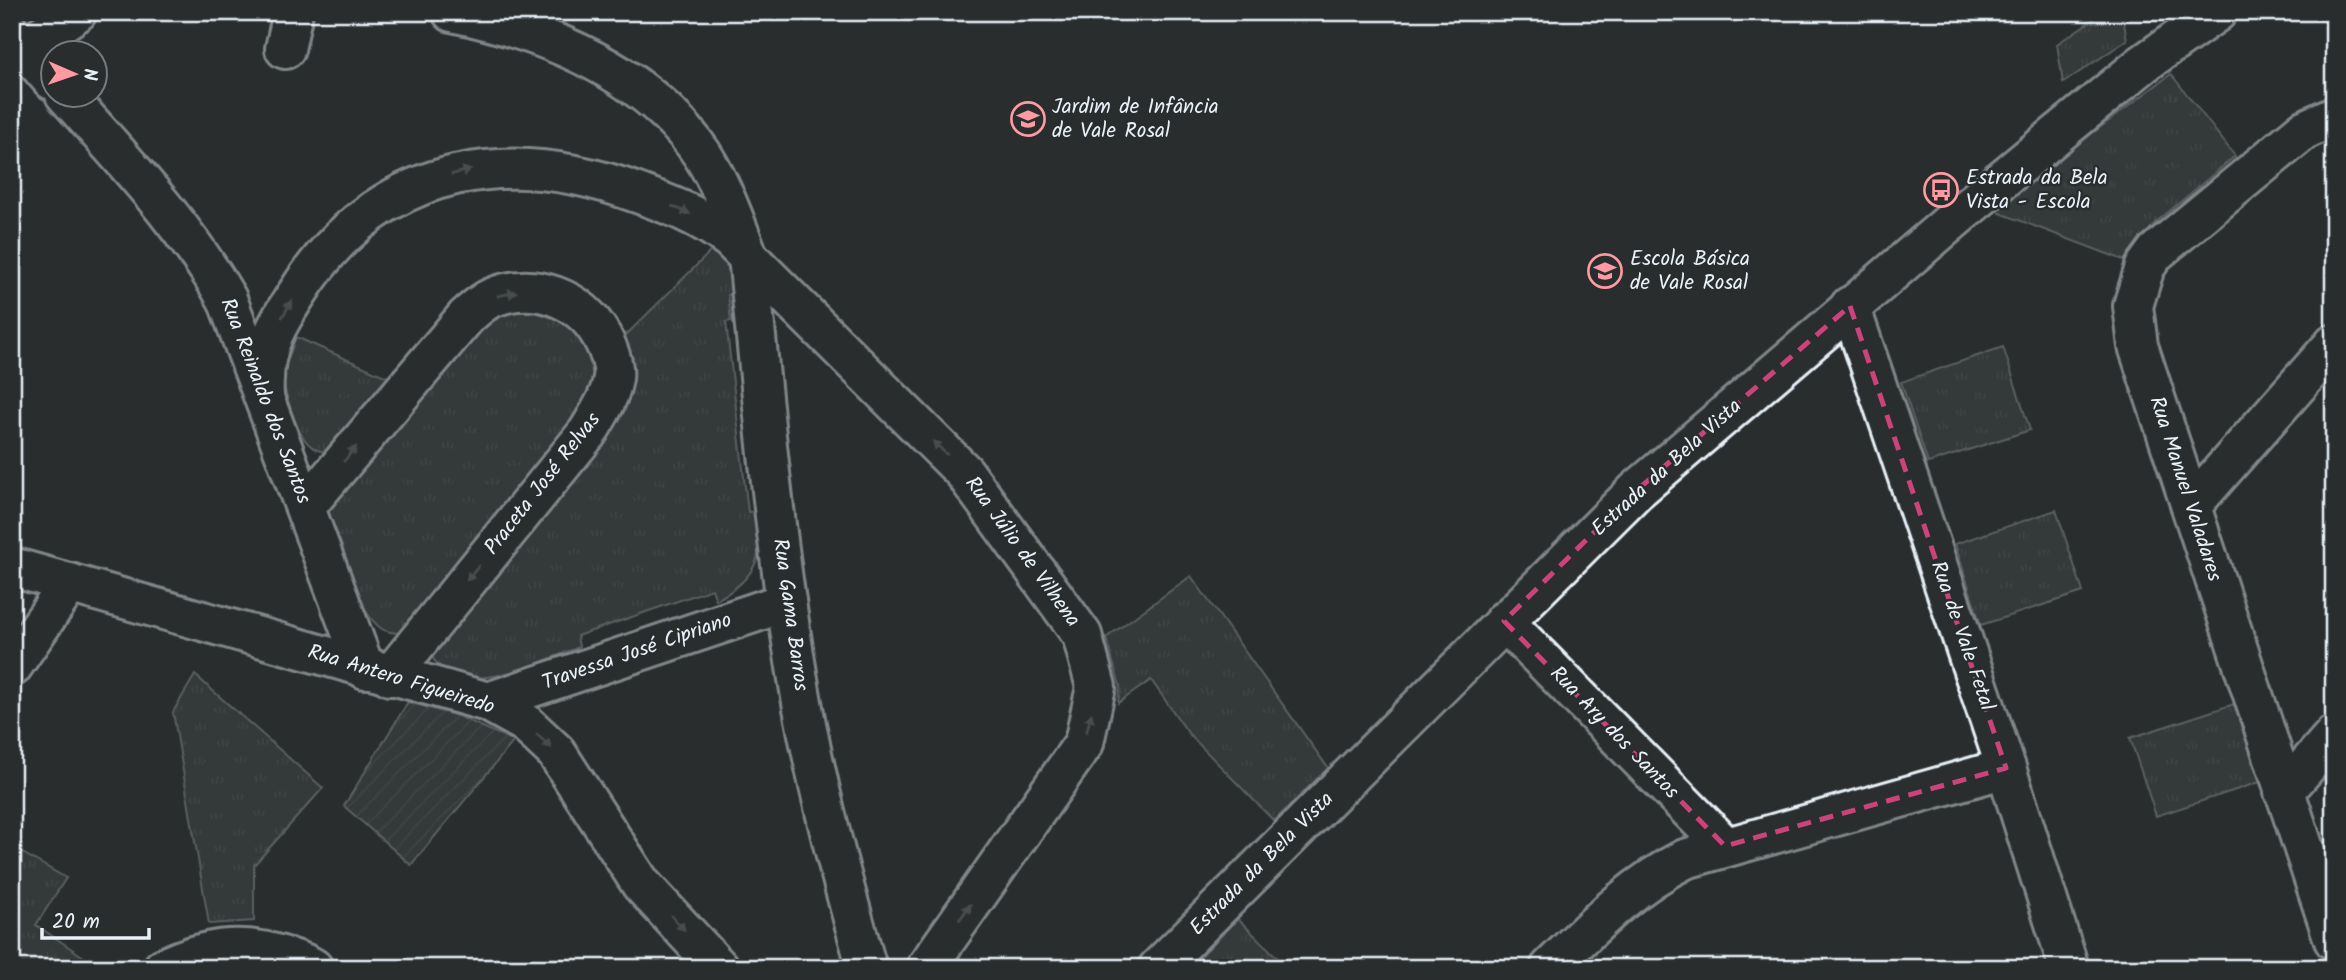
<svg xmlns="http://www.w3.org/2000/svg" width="2346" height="980" viewBox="0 0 2346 980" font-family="Kalam,sans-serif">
<defs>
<pattern id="grass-tufts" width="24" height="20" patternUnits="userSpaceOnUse" patternTransform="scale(1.75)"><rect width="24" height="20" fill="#424648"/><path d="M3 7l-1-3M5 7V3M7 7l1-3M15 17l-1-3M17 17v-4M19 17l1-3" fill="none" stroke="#5d6163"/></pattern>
<pattern id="garden-furrows" width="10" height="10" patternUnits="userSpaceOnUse" patternTransform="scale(1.75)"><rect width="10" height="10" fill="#424648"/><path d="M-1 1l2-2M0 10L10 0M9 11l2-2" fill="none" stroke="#5d6163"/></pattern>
</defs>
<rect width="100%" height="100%" fill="#2a2d2e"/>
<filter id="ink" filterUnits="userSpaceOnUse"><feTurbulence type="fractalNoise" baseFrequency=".0143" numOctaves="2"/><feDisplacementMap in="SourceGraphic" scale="14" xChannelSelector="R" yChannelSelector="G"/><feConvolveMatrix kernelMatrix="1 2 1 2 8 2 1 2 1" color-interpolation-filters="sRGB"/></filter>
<g filter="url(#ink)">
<g fill="url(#grass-tufts)" stroke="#959ca0" stroke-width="2">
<path d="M2104,12h18l5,28 -64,43 -6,-39z"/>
<path d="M2171,74l64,82 -81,68 -28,37 -126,-48 -5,-6z"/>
<path d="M715,247l14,22 6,24 -7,2 3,26 -5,1 22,190 11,-1c5,44 -1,67 -43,89l-4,-11 -135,47 2,11c-37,14 -122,57 -148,8l171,-221 17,-92z"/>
<path d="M521,298l71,32 9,67 -198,236c-7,0 -15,0 -21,-4 -25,-16 -58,-103 -53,-130l148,-181z"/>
<path d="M296,337l98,43 -66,72c-31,1 -38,-50 -47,-74z"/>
<path d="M2003,347l27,83 -102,33 -27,-81z"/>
<path d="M2056,510l27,82 -102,33 -26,-81z"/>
<path d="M1191,576l137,192 -54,53 -85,-87 -38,-54 -33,23 2,-17 -14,-48z"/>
<path d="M195,675l128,113 -69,77v56l-45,3 -36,-212z"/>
<path d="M2234,704l26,78 -104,34 -26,-78z"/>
<path d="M12,847l54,31 -30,47 64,43h-88z"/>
<path d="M1238,919l50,49h-99z"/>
</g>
<path fill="url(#garden-furrows)" stroke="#959ca0" stroke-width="2" d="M408,702l50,14 56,25 -103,124 -67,-59z"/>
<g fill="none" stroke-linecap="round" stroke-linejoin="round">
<g stroke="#e8f1f8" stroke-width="44">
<g id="minor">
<path d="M452,12c94,20 194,59 250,142 20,31 33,68 46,102 14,139 26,279 49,417 16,100 42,198 70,295"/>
<path d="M12,34l40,46"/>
<path d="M24,48l53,-36"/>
<path d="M285,49l8,-37"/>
<path d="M65,94c58,66 118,128 162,205l138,370"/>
<path d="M2334,116l-30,14 -148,122 -11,15 -12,39 5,40 196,594"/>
<path d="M1850,306l156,462 63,200"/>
<path d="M264,396c-3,-51 14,-74 42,-116 82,-118 207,-134 334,-86 33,12 62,23 90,45l234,233 118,163 14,52 -12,56 -158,225"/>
<path d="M306,506l160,-189c7,-6 16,-15 25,-19 43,-18 90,0 111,39 6,11 13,29 11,41 -3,20 -15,37 -25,54l-198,244"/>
<path d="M2191,506l143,-162"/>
<path d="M12,567l476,135 36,20 32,30 85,132 78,84"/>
<path d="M1504,621l221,225"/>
<path d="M12,667l58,-84"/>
<path d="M488,702l298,-100"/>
<path d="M2284,792l50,-57"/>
<path d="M163,968c40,-19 76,-26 119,-12 10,3 22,6 31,12"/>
<path d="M1550,968c43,-42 81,-82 135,-109l321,-91"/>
</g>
</g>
<g stroke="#e8f1f8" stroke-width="44">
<path id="tertiary" d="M1158,968l478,-477 324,-277 183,-150 74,-52"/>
</g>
<use href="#minor" stroke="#2a2d2e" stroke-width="38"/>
<use href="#tertiary" stroke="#2a2d2e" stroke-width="38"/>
</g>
<defs><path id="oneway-solid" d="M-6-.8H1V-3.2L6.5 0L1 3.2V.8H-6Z" transform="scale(1.75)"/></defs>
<g fill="#6c7275">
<use href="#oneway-solid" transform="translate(461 172) rotate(-14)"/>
<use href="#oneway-solid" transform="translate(681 210) rotate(23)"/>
<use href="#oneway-solid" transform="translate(507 294) rotate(-12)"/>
<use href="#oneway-solid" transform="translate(287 309) rotate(-59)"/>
<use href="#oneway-solid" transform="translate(940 448) rotate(-136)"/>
<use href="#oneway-solid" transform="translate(350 454) rotate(-50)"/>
<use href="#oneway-solid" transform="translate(473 573) rotate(129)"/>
<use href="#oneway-solid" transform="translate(1089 723) rotate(-75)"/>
<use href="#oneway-solid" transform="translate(544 741) rotate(43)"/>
<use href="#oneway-solid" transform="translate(965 912) rotate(-54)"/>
<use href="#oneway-solid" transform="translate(678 923) rotate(47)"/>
</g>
</g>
<path d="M0 0H2346V980H0ZM1850,306l156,462 -281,78 -221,-225 132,-130z" fill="#2a2d2e" fill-opacity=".55" fill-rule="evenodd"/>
<path fill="none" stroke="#ca437a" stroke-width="5" stroke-dasharray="14 9" stroke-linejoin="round" d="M1850,306l156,462 -281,78 -221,-225 132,-130z"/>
<defs>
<g id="school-ring" transform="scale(1.75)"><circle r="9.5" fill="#2a2d2e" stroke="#ff9aa2" stroke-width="1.5"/><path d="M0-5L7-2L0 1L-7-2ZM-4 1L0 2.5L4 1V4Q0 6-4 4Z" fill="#ff9aa2"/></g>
<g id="bus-ring" transform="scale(1.75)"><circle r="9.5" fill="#2a2d2e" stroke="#ff9aa2" stroke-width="1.5"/><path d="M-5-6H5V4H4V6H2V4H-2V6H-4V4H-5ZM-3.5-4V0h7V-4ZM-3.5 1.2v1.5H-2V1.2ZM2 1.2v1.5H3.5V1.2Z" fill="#ff9aa2"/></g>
</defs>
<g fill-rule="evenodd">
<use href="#school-ring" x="1028" y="119"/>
<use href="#bus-ring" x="1941" y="190"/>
<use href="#school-ring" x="1605" y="271"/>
</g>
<g text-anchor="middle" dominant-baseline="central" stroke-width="5" stroke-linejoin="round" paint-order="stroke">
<g font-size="21" fill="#e8f1f8" stroke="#2a2d2e" text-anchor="start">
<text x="1052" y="107">Jardim de Infância<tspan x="1052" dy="24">de Vale Rosal</tspan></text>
<text x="1966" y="178">Estrada da Bela<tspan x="1966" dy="24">Vista - Escola</tspan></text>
<text x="1630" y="259">Escola Básica<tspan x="1630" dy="24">de Vale Rosal</tspan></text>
</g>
<g font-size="21" fill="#e8f1f8" stroke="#2a2d2e">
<text transform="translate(265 401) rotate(69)">Rua Reinaldo dos Santos</text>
<text transform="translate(1667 468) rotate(-42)">Estrada da Bela Vista</text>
<text transform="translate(543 484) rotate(-52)">Praceta José Relvas</text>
<text transform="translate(2185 489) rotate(72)">Rua Manuel Valadares</text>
<text transform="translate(1022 552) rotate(54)">Rua Júlio de Vilhena</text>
<text transform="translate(790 615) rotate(82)">Rua Gama Barros</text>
<text transform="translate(1962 636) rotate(71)">Rua de Vale Fetal</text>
<text transform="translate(637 652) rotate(-19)">Travessa José Cipriano</text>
<text transform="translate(401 680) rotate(17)">Rua Antero Figueiredo</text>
<text transform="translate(1614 733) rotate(46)">Rua Ary dos Santos</text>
<text transform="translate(1262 864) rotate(-45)">Estrada da Bela Vista</text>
</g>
</g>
<rect width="2346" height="980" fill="none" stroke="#2a2d2e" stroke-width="42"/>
<rect x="21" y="21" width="2304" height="938" fill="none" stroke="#e8f1f8" stroke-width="2.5" filter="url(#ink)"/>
<g transform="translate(74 74) rotate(92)"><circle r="33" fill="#2a2d2e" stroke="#767b7f" stroke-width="2"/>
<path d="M0-5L12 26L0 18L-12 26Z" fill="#ff9aa2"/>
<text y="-10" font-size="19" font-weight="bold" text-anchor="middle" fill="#e8f1f8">N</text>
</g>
<path d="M42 928v10h107v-10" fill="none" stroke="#e8f1f8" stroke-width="3.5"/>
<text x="52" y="928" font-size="21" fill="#e8f1f8" stroke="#2a2d2e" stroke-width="5" paint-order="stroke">20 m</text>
</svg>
